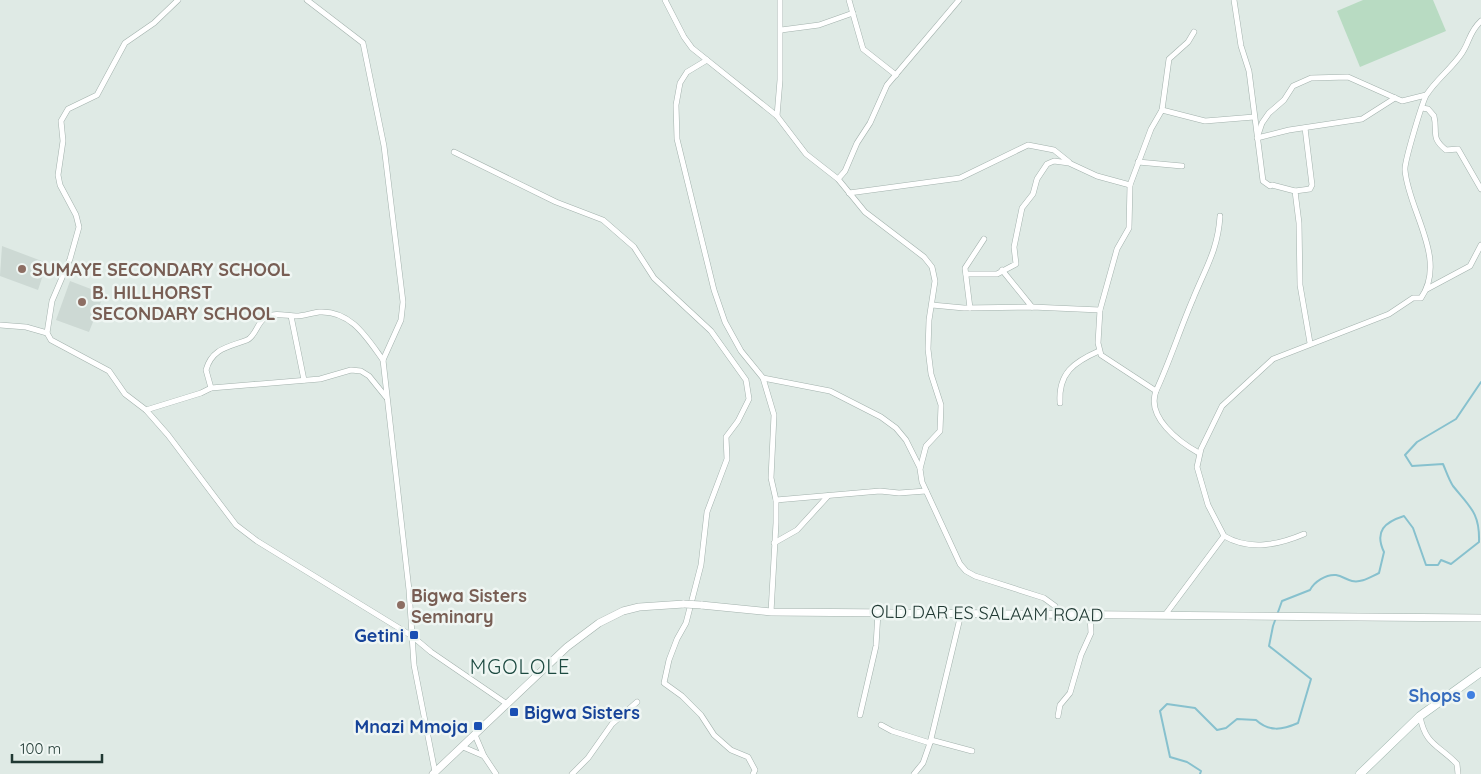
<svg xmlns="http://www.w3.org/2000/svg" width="1481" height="774" viewBox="0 0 1481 774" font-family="Quicksand,sans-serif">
<rect width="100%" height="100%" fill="#dfeae5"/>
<g fill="#cdd9d4">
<path d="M2,246l45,17 -9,27 -38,-14z"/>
<path d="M70,281l34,13 -15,38 -33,-12z"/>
</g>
<path fill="#b8dbc2" d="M1363,0h70l13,31 -86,36 -23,-56z"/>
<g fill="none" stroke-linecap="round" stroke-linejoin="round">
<path stroke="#87c1ce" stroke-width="2" d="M1200,774l1,-3 -14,-9 -17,-5 -10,-46 7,-7 28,4 22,22 9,-2 11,-9 19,1c13,12 26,10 42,3l13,-44 -42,-33 4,-20 9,-25 28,-11c4,-8 16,-16 26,-15 6,1 11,5 16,6 10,2 18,-4 27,-8l5,-21c-10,-21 1,-30 20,-36l9,12 13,37h12l3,-5 10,4 28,-22c1,-29 -9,-35 -26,-56 -4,-6 -7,-15 -10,-22l-31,2 -7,-11 12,-13 39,-23 25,-37"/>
<g stroke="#a2b1ac" stroke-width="6">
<g id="minor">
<path d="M307,0l56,43 21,103 19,156 -2,18 -18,40 26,230 5,75 21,107"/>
<path d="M665,0l19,37 8,11 85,68 29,38 32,25 27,33 59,45 8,10 3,14 -6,39 -1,29 3,25 10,31 -1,26 -14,15 -6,23 2,13 38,82 6,7 9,5 69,22 11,8 3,8"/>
<path d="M849,0l14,49 33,26"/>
<path d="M1234,0l7,46 8,25 14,110 7,5 2,-1 23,6 4,32 1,62 10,58"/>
<path d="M781,30l38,-5 34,-12"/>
<path d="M707,60l-20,12 -7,11 -4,22 1,34 37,151 11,32 16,29 22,27 11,37 -3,63 5,22v23l-5,89"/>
<path d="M1422,108l6,1 6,7c4,17 -4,21 12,34l12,-1 23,40"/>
<path d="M1162,110l7,-51 19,-17 6,-10"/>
<path d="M777,116l3,-36v-80"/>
<path d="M1258,135l4,-12 7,-10 15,-13 9,-14 18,-8 37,-1 54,24 24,-6"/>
<path d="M1257,138l32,-8 73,-11 33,-21"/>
<path d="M454,152l102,50 47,18 31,27 20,31 57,53 35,49 3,19 -11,22 -12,16 1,22 -20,53 -6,53 -15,58 -9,16 -8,21 -5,23 18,13 19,19 13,20 17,15 17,7 7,13 -2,4"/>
<path d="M1138,162l44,4"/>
<path d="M838,179l7,-8 12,-28 13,-20 17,-38 72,-85"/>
<path d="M1295,191l15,-2 2,-4 -7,-57"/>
<path d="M849,193l111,-15 68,-33 26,5 15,12"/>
<path d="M1002,270l30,37"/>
<path d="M966,274h31l19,-10 -2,-17 8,-39 11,-14 4,-15 10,-15 7,-3 15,2 28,13 33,9"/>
<path d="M1427,289l43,-23 11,-21"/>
<path d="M932,305l32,3 68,-1 68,3"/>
<path d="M970,308l-5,-40 19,-29"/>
<path d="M291,316l13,64"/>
<path d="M0,325l26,2 21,6 4,7 58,31 16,23 21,16 22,25 68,90 21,16 155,95 19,16 76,52"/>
<path d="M47,333l5,-32 18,-42 9,-32 -3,-12 -16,-30 -2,-10 5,-34 -2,-20 7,-12 29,-14 28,-52 29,-20 24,-23"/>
<path d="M763,378l67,13 51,26 15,11 10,12 14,28"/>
<path d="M211,388l-5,-18c6,-22 23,-23 41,-30 9,-4 10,-18 19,-23 9,-5 21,-1 30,-1 8,0 15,-3 23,-4 32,-2 48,26 64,48"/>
<path d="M1156,391c14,-30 24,-62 37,-92 12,-30 25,-49 27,-83"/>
<path d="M1060,403c-2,-30 14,-41 39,-52"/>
<path d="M146,410l55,-17 10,-5 109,-9 31,-9 10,1 8,5 17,21"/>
<path d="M1199,453c-20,-11 -53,-36 -43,-62l-55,-36 -3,-12 2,-33 17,-61 12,-21 1,-43 21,-56 11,-19 43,11 49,-4"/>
<path d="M776,500l104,-9 19,2 27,-2"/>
<path d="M1224,536c26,15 54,9 80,-2"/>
<path d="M774,543l23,-13 31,-34"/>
<path d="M1165,615l59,-79 -16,-31 -11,-38 4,-18 21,-43 51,-47 116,-45 24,-16h8c27,-39 -13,-88 -16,-128 -1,-7 18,-71 22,-76 10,-15 25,-26 35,-41 8,-12 7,-21 19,-32"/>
<path d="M860,715l16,-69 2,-34"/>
<path d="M1058,716l2,-11 10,-12 11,-38 10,-22 -1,-18"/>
<path d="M1420,716c5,29 19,29 37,48l1,10"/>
<path d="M881,725l11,6 38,12"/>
<path d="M475,735l9,21"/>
<path d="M931,740l41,11"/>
<path d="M463,747l21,9 12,18"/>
<path d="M572,774l16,-16 24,-34 25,-22"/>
<path d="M914,774l9,-11 7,-20 31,-129"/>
</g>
</g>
<g stroke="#a2b1ac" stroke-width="8">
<g id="tertiary">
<path d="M701,605l70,7 710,6"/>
<path d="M433,774l134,-127 32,-24 24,-12 16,-4 45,-3"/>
</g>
</g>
<g stroke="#9eb5ad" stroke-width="9">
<path id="secondary" d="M1360,774l60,-58 61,-44"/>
</g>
<use href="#minor" stroke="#fff" stroke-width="5"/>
<use href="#tertiary" stroke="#fff" stroke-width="7"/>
<use href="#secondary" stroke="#fff" stroke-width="8"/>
<g stroke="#a2b1ac" stroke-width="8" stroke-linecap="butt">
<path id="tertiary-bridge" d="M684,604l17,1"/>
</g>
<use href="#tertiary-bridge" stroke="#fff" stroke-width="7"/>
</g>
<g fill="#8d6e63" stroke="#eff6f3" stroke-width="2">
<circle cx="22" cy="269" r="5"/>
<circle cx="82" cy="302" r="5"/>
<circle cx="401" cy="605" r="5"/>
</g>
<g fill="#1a4fb4" stroke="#eff6f3" stroke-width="2">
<rect x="409" y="630" width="10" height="10" rx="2.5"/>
<rect x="509" y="707" width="10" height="10" rx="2.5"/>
<rect x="473" y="721" width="10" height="10" rx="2.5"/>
</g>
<circle fill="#3f7fe0" stroke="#eff6f3" stroke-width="2" cx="1471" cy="695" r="5"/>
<g text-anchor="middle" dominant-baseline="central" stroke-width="5" stroke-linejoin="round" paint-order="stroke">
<g font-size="18" font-weight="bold" fill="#785e54" stroke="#eff6f3" text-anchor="start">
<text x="32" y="269">SUMAYE SECONDARY SCHOOL</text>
<text x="92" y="292">B. HILLHORST<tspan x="92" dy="21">SECONDARY SCHOOL</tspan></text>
<text x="411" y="595">Bigwa Sisters<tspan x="411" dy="21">Seminary</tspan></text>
</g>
<g font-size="18" fill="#203933" stroke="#eff6f3">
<text transform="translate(987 613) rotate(1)">OLD DAR ES SALAAM ROAD</text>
</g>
<g font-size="18" font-weight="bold" fill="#164399" stroke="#eff6f3" text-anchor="end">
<text x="404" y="635">Getini</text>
<text x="524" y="712" text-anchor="start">Bigwa Sisters</text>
<text x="468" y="726">Mnazi Mmoja</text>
</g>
<g font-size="18" font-weight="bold" fill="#366cbe" stroke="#eff6f3" text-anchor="end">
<text x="1461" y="695">Shops</text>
</g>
<g font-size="20" letter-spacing="1" fill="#1d4a41" stroke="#eff6f3">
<text x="520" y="666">MGOLOLE</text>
</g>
</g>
<path d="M12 754v8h90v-8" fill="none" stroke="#203933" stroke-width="2.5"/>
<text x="20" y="754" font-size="15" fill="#203933" stroke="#eff6f3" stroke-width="4" paint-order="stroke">100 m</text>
</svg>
